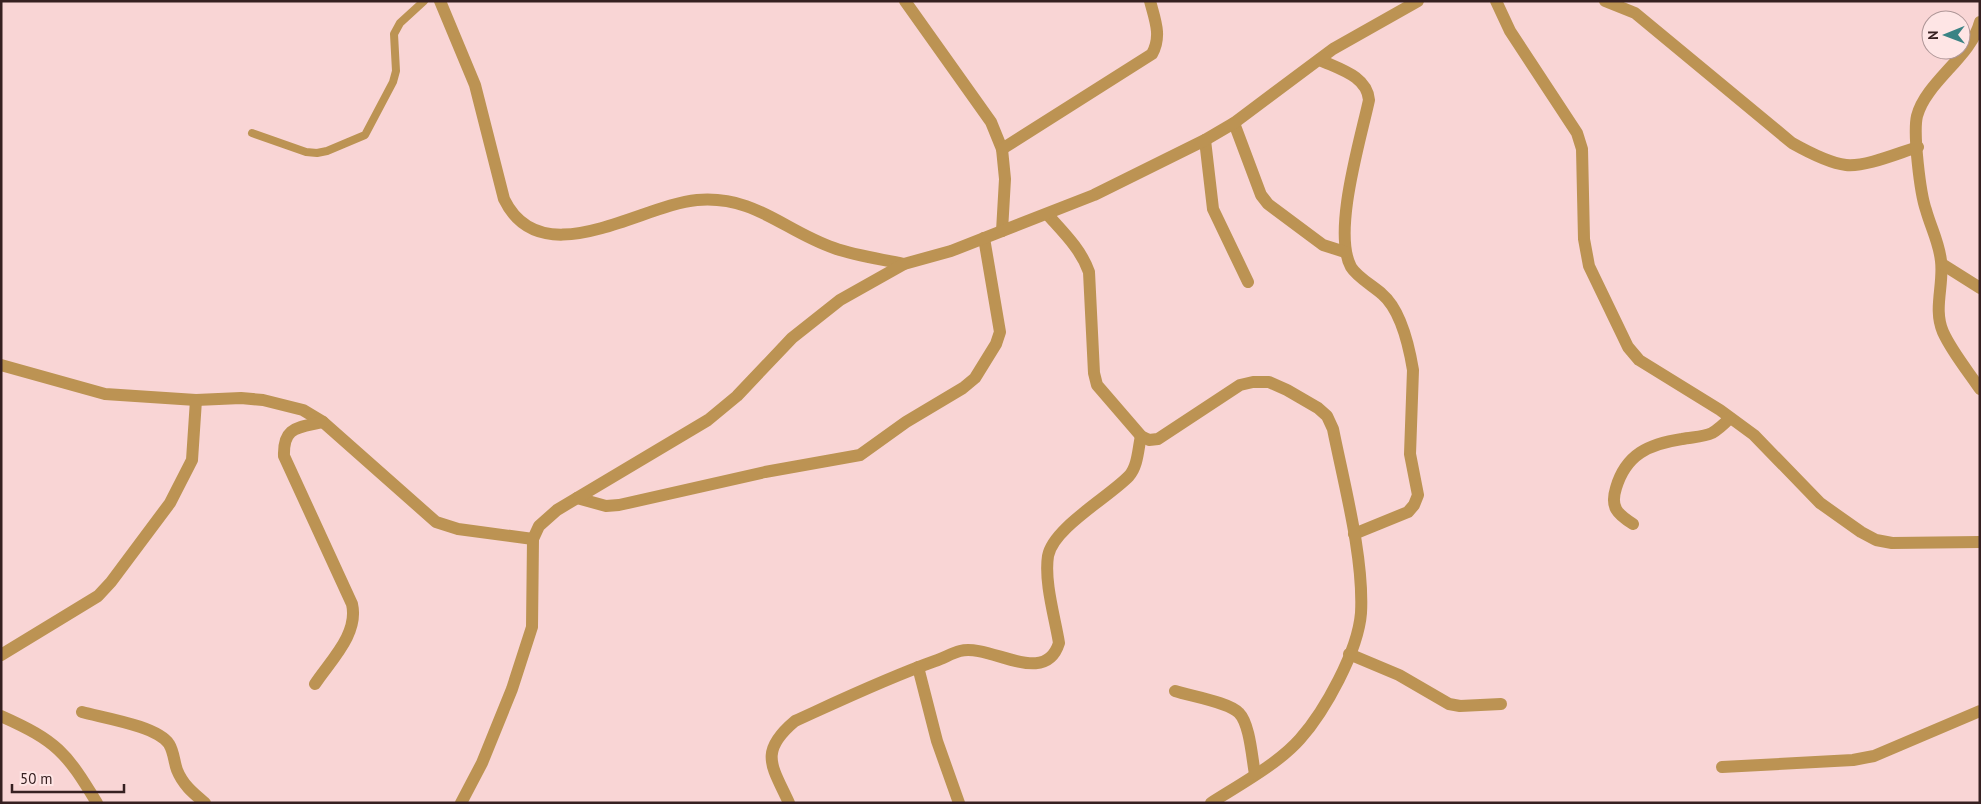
<svg xmlns="http://www.w3.org/2000/svg" width="1981" height="804" viewBox="0 0 1981 804" font-family="'PT Sans',sans-serif">
<rect width="100%" height="100%" fill="#f9d5d5"/>
<g fill="none" stroke-linecap="round" stroke-linejoin="round">
<path stroke="#bc9353" stroke-width="8" d="M252,133l54,19 11,1 10,-2 38,-16 28,-53 3,-11 -2,-37 6,-11 24,-22"/>
<g stroke="#bc9353" stroke-width="12">
<path d="M440,1l35,84 29,114c37,77 137,6 193,1 58,-5 87,31 137,48 22,8 47,11 70,16"/>
<path d="M905,1l86,121 11,27 3,30 -3,52"/>
<path d="M1496,1l14,30 67,102 5,16 2,90 5,27 39,81 11,13 81,50 34,25 66,68 41,29 15,8 16,3 88,-1"/>
<path d="M1605,1l30,12 157,130c16,9 37,20 54,22 20,2 52,-12 72,-18"/>
<path d="M1980,22c-9,35 -54,60 -63,94 -4,17 3,77 9,94 5,18 13,32 15,51 3,24 -8,48 2,71 9,20 25,39 37,57"/>
<path d="M1320,60c19,9 47,16 49,40 -8,38 -37,132 -18,167 6,10 22,19 31,27 19,16 27,52 31,76l-3,84 8,41 -4,10 -6,7 -54,22"/>
<path d="M1234,123l27,72 7,9 55,41 22,7"/>
<path d="M1205,140l8,69 35,73"/>
<path d="M1002,149l150,-95c10,-18 3,-34 -2,-53"/>
<path d="M1047,214c16,18 34,35 42,58l5,101 3,12 44,51 8,4 9,-1 82,-54 13,-3h16l18,8 31,18 9,8 6,13c11,55 31,129 28,184 -3,38 -36,98 -61,126 -22,25 -61,46 -89,64"/>
<path d="M1942,264l38,24"/>
<path d="M1,365l104,29 91,6 45,-2 22,2 40,10 20,12 113,100 22,7 75,10"/>
<path d="M577,498l29,8 13,-1 146,-33 95,-17 46,-33 57,-34 12,-10 21,-34 4,-12 -16,-94"/>
<path d="M1633,524c-16,-10 -23,-17 -17,-36 10,-34 33,-44 66,-49 10,-2 22,-2 30,-6 7,-4 13,-10 18,-15"/>
<path d="M1349,654l50,21 50,29 11,2 41,-2"/>
<path d="M1,655l97,-59 13,-14 59,-79 22,-43 4,-60"/>
<path d="M918,667l19,74 22,62"/>
<path d="M315,684c15,-23 44,-50 37,-80l-68,-148c-1,-30 14,-28 39,-34"/>
<path d="M1175,691c15,5 54,11 64,22 11,11 13,46 16,61"/>
<path d="M82,712c22,6 75,14 87,32 5,8 5,18 8,26 6,15 16,23 28,33"/>
<path d="M1,716c56,25 65,36 96,87"/>
<path d="M1722,767l131,-7 21,-4 106,-45"/>
<path d="M461,803l21,-40 30,-74 20,-62 1,-88 6,-13 18,-16 151,-90 29,-24 55,-58 48,-38 64,-36 47,-13 143,-56 111,-55 29,-17 99,-74 85,-48"/>
<path d="M789,803c-17,-37 -31,-51 6,-82 46,-21 92,-43 140,-60 9,-3 17,-8 25,-10 30,-8 85,37 99,-8 -4,-25 -15,-61 -11,-87 5,-28 61,-59 81,-80 9,-10 9,-27 12,-40"/>
</g>
</g>
<rect width="1981" height="804" fill="none" stroke="#362021" stroke-width="5"/>
<g transform="translate(1946 35) rotate(269)"><circle r="24" fill="#fee5e5" stroke="#ae9697"/>
<path d="M0-4L9 19L0 12L-9 19Z" fill="#3a8384"/>
<text y="-8" font-size="14" font-weight="bold" text-anchor="middle" fill="#362021">N</text>
</g>
<path d="M12 784v8h112v-8" fill="none" stroke="#362021" stroke-width="2.5"/>
<text x="20" y="784" font-size="15" fill="#362021" stroke="#fee5e5" stroke-width="4" paint-order="stroke">50 m</text>
</svg>
